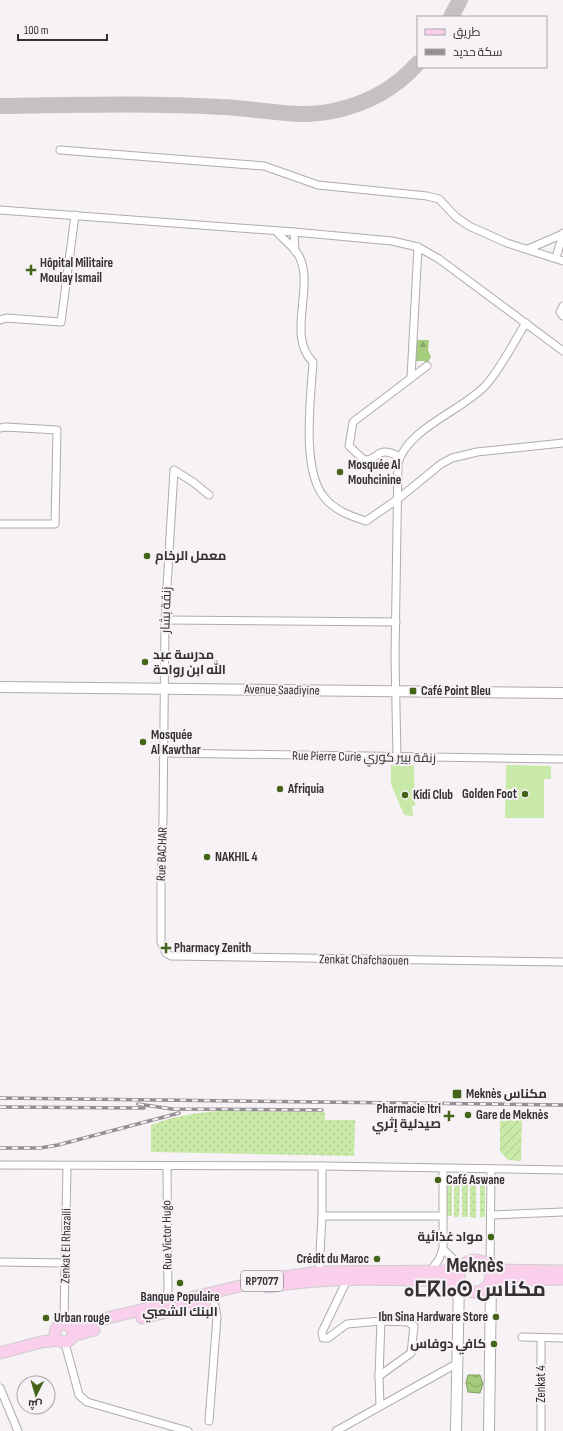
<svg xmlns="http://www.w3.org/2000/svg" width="563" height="1431" viewBox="0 0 563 1431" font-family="'Sofia Sans Condensed',Cairo,'Noto Sans Tifinagh',sans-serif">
<defs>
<pattern id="grass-dots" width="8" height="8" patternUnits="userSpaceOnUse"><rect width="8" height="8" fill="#c8e9a8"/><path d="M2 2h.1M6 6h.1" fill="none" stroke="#acc891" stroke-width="1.8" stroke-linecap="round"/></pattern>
<pattern id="forest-firs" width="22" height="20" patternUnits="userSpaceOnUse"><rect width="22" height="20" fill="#a6cc7d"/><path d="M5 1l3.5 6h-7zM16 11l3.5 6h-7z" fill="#88a667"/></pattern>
<pattern id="garden-furrows" width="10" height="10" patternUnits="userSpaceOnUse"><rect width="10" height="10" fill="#c8e9a8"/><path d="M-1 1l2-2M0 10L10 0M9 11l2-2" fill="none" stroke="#acc891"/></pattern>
<pattern id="water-waves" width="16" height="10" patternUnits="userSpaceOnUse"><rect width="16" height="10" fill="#a4cb7b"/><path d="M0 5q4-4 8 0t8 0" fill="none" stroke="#86a565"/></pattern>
</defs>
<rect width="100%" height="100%" fill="#f7f2f5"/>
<g fill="url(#grass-dots)">
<path d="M218,1111l107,1v8h30l-1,36 -203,-4v-27c23,-9 44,-12 67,-14z"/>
<path d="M445,1176l17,1v2l-10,1v36h-7z"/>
<path d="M469,1176l16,1v40h-5v-36l-11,-2z"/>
<path d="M454,1183h6l-1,34h-5z"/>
<rect x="462" y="1183" width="6" height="34"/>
<path d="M470,1184h6v34l-6,-1z"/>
</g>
<path fill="url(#forest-firs)" d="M417,340h12l-1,10 3,7 -4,7 -3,-3h-8l-2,-6 3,-5z"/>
<path fill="url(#garden-furrows)" d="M522,1118l-1,43 -13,-1 -8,-9v-32z"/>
<g fill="#c8e9a8">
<path d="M391,765h23l1,41h-3l1,10 -9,-1 -13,-31z"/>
<path d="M506,765l45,1v13h-7v39h-39z"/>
</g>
<path fill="url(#water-waves)" stroke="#829d65" d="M468,1375h12l3,9 -3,9 -12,-1 -2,-10z"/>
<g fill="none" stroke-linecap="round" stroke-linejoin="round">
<g stroke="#c5c0c4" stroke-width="16">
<path d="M451,17l9,-17"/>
<path d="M0,106c74,-1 148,-3 221,1 37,1 75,12 112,4 34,-7 62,-22 85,-48"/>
</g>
<g stroke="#b0abae" stroke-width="9">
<g id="minor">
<path d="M60,150l204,16 54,19 109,11 12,3 17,18 13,9 38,17 56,18"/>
<path d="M0,210l294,22 98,9 26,6 21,12 124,92"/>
<path d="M276,231c7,8 18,16 23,25 16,30 -13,81 14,106 -2,34 -12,107 11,135 10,13 26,19 42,24l32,-22 43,-35 11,-6 25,-6 86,-9"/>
<path d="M294,232l1,19"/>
<path d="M528,249l35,-15"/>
<path d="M556,258l7,-25"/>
<path d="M563,306l-3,6 3,4"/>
<path d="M0,320l6,-2 55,4 14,-107"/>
<path d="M411,378l7,-131"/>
<path d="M0,428l5,-1 52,3 -2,94h-55"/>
<path d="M400,457c-25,-13 -20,4 -36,3l-15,-14 4,-24 74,-56"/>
<path d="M209,495l-16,-13 -19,-12 -9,150 -2,199 -2,65v58l5,11 5,3 392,6"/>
<path d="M165,620l231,2"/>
<path d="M164,753l399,6"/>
<path d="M397,757l-2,-100 3,-194c10,-35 64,-52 88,-78 16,-18 27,-42 40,-62"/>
<path d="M0,1165l322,1 241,4"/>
<path d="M167,1166l1,131 2,6"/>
<path d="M443,1169v80l18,18"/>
<path d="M491,1215l72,-3"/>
<path d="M322,1216h121"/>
<path d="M0,1262l66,1"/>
<path d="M490,1270l1,-101"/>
<path d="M319,1272l3,-56v-50"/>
<path d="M430,1272l9,-13 4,-10"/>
<path d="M347,1280l-25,52 1,6h5l19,-14 34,-3 27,1 6,4 -3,27 -32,23"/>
<path d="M67,1325l-3,-7 3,-152"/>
<path d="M522,1337l41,1"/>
<path d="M66,1347l13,48 8,7 101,29"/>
<path d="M0,1388l18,43"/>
<path d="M380,1406l-1,-30 2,-55"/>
<path d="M209,1421l8,-104 -3,-17"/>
<path d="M336,1431l120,-67"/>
<path d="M541,1431v-93"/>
</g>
</g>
<g stroke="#b0abae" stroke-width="12">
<g id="secondary">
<path d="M0,687l563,6"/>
<path d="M456,1431l3,-150"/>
<path d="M489,1431l2,-150"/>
</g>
</g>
<g stroke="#cecece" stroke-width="13">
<g id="primary">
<circle cx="475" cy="1276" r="16"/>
<path d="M490,1270l73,1"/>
<path d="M491,1281l72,-2"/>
<path d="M268,1287c63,-12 128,-7 191,-6"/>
<path d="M142,1318l63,-15"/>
<circle cx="64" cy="1333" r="9"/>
<path d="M70,1327l199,-48 50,-7 140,-1"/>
<path d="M72,1336l22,-6"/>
<path d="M0,1353l41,-11 17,-2"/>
</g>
</g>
<use href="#minor" stroke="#fff" stroke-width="7"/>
<use href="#secondary" stroke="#fff" stroke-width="10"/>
<use href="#primary" stroke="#f9cfeb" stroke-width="11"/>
<g stroke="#938f92" stroke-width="3.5">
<g id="rail">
<path d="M0,1098l563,7"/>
<path d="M138,1104l34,5 150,1"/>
<path d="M0,1107l144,1"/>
<path d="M0,1148h40l18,-3 121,-32"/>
</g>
</g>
<use href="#rail" stroke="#f7f2f5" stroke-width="2" stroke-dasharray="6" stroke-linecap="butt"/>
</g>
<g fill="#446419" stroke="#f7f2f5" stroke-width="1.5">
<path d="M29 264h4v4h4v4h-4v4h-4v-4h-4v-4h4z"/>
<circle cx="340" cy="472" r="4"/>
<circle cx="147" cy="556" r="4"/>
<circle cx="145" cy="662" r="4"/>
<rect x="409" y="687" width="8" height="8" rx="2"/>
<circle cx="143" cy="742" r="4"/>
<circle cx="280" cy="789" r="4"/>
<circle cx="525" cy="794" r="4"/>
<circle cx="405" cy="795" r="4"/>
<circle cx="207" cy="857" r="4"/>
<path d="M164 942h4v4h4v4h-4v4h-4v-4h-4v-4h4z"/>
<rect x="452" y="1089" width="10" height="10" rx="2"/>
<circle cx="468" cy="1115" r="4"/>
<path d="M447 1110h4v4h4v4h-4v4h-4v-4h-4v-4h4z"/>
<circle cx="438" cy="1180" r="4"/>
<circle cx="491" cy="1237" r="4"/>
<circle cx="377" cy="1259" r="4"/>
<circle cx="180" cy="1283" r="4"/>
<circle cx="496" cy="1317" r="4"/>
<circle cx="46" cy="1318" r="4"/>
<circle cx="494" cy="1344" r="4"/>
</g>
<g text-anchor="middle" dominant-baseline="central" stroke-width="4" stroke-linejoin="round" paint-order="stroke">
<rect fill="#f7f2f5" stroke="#6e6b6d" stroke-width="1" x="241" y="1271" width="42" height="20" rx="3"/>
<g font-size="12" font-weight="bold" fill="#333133">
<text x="262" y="1281">RP7077</text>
</g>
<g font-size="13" font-weight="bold" fill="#333133" stroke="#f7f2f5" text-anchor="start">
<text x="40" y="263">Hôpital Militaire<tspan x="40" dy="15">Moulay Ismail</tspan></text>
<text x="348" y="465">Mosquée Al<tspan x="348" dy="15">Mouhcinine</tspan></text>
<text x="155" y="556">معمل الرخام</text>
<text x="153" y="655">مدرسة عبد<tspan x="153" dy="15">الله ابن رواحة</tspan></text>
<text x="421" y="691">Café Point Bleu</text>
<text x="151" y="735">Mosquée<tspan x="151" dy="15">Al Kawthar</tspan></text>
<text x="288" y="789">Afriquia</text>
<text x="517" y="794" text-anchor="end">Golden Foot</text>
<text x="413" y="795">Kidi Club</text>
<text x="215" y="857">NAKHIL 4</text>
<text x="174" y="948">Pharmacy Zenith</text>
<text x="466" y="1094">Meknès مكناس</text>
<text x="441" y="1109" text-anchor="end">Pharmacie Itri<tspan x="441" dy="15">صيدلية إثري</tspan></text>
<text x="476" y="1115">Gare de Meknès</text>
<text x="446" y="1180">Café Aswane</text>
<text x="483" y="1237" text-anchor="end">مواد غذائية</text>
<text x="369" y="1259" text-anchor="end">Crédit du Maroc</text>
<text x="180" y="1297" text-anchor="middle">Banque Populaire<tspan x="180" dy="15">البنك الشعبي</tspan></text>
<text x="488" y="1317" text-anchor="end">Ibn Sina Hardware Store</text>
<text x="54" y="1318">Urban rouge</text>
<text x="486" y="1344" text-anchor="end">كافي دوفاس</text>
</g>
<g font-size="13" fill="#333133" stroke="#f7f2f5">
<text transform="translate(166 610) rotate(-88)">زنقة بشار</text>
<text transform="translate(282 690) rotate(1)">Avenue Saadiyine</text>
<text transform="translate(364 757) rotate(1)">Rue Pierre Curie زنقة بيير كوري</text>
<text transform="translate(162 854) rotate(-88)">Rue BACHAR</text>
<text transform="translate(364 960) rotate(1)">Zenkat Chafchaouen</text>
<text transform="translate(167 1235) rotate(-91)">Rue Victor Hugo</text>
<text transform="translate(66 1246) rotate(-89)">Zenkat El Rhazalli</text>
<text transform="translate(541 1384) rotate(-90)">Zenkat 4</text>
</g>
<g font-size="21" font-weight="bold" fill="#333133" stroke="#f7f2f5">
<text x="475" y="1265">Meknès<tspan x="475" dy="24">ⴰⵎⴽⵏⴰⵙ مكناس</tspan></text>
</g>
</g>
<rect x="417" y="16" width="130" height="52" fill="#f7f2f5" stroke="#a9a5a7"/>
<rect x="425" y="29" width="20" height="6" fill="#f9cfeb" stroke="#a9a5a7"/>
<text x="453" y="36" font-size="12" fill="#333133">طريق</text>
<rect x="425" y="49" width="20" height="6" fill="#938f92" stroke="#a9a5a7"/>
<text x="453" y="56" font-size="12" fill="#333133">سكة حديد</text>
<g transform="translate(36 1395) rotate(185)"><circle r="19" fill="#f7f2f5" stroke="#a9a5a7"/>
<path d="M0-3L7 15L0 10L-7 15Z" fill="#446419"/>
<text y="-6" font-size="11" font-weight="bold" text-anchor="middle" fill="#333133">ش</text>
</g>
<path d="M18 34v6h89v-6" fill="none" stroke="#333133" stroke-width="2"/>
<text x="24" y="34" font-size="12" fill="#333133" stroke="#f7f2f5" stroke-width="3" paint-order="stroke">100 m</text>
</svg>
